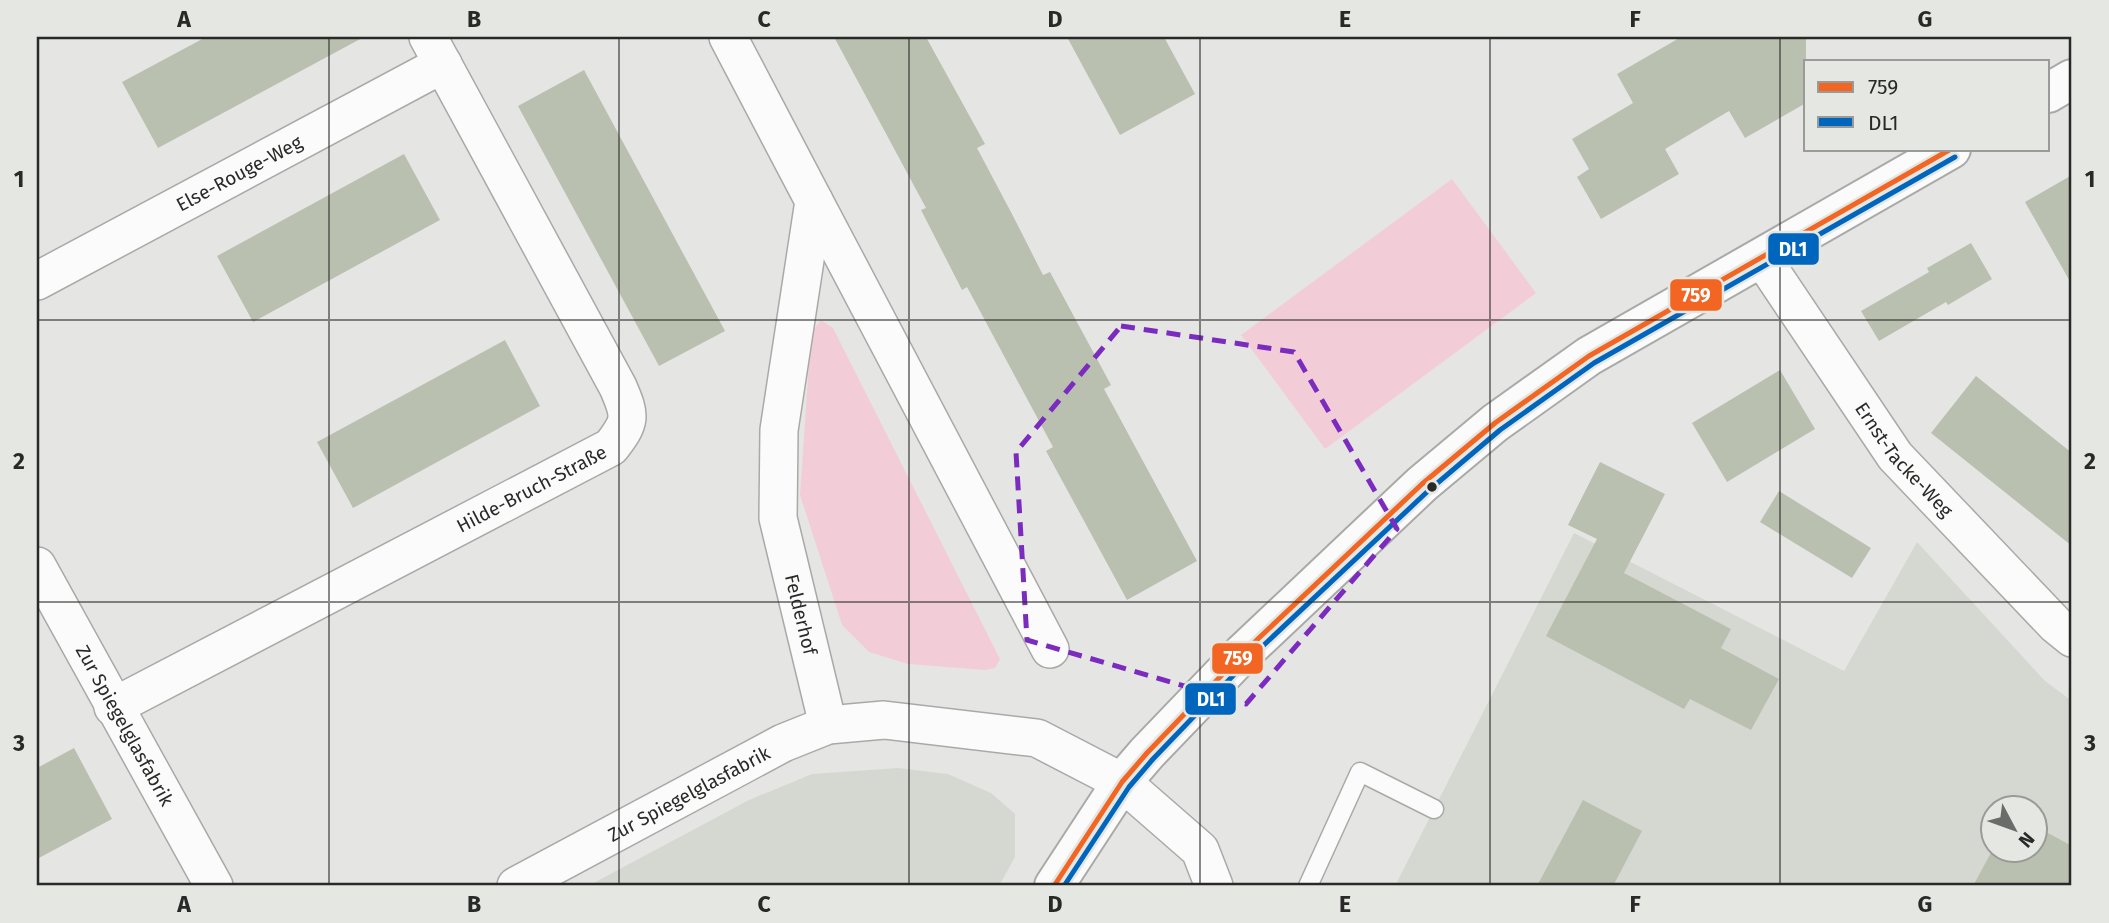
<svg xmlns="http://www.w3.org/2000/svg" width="2109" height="923" viewBox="0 0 2109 923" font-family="'Fira Sans',sans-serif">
<rect width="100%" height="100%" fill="#e5e6e4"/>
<g fill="#d5d8d1" fill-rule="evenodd">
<path d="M1574,533l270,138 73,-129 128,139 27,20v185h-677zM1994,808h42v42h-42z"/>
<path d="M898,768l50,6 43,19 24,21v43l-16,29h-411l161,-86 63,-26z"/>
</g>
<g fill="#f2cdd8">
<path d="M1452,179l84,114 -211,156 -84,-114z"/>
<path d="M821,320l12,8 167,331 -5,9 -10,2 -77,-6 -39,-12 -27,-27 -42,-130 11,-162z"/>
</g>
<g fill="#b9c0b0">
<path d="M206,37h158l-206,111 -36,-66z"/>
<path d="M834,37h92l59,107 -8,4 35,66 31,61 7,-3 61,113 -7,4 93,172 -70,39 -81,-149 7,-4 -86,-160 -5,3 -41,-80 5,-2z"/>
<path d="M1067,37h97l31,57 -75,41z"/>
<path d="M1681,37h125v66l-61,35 -16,-27 -64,38 14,25 -78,45 -24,-42 12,-8 -17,-30 61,-36 -16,-29z"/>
<path d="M584,70l141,261 -66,35 -141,-260z"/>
<path d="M404,154l36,66 -187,102 -36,-66z"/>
<path d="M2072,175v110l-47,-83z"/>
<path d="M1971,243l21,36 -44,26 -2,-3 -67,39 -18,-30 68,-39 -2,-4z"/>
<path d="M505,340l35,66 -187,102 -36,-66z"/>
<path d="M1780,370l35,59 -88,53 -35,-59z"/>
<path d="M1976,376l96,77v93l-141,-113z"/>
<path d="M1600,462l65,32 -41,79 107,56 -10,19 58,31 -28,51 -61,-31 -6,10 -138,-73 51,-97 -29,-14z"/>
<path d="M1779,491l92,57 -19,30 -92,-56z"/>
<path d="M74,748l38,71 -75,40v-91z"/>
<path d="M1583,800l59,31 -29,55h-76z"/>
<path d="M2035,826l37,20v40h-99l20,-37 42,1z"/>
</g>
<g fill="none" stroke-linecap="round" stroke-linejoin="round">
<g stroke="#a9aaa8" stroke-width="21">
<path id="lane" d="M1308,886l52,-114 74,37"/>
</g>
<g stroke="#a9aaa8" stroke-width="40">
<g id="street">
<path id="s1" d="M728,37l86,164 -35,229 -1,88 50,207"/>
<path d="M814,201l236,448"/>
<path id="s2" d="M1762,258l133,198 161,169 16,13"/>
<path id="s3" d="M37,281l406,-217"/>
<path id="s4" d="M37,566l177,320"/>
<path id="s5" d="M113,707l498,-260c20,-26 20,-30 7,-60l-190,-350"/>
<path id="s6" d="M516,886l267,-143 45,-18 56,-5 153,18 85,44 78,68 14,36"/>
</g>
</g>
<g stroke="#a9aaa8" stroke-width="42">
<g id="secondary">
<path d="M2048,93l24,-14"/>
<path d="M1054,886l68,-104 25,-29 96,-100 179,-169 73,-61 94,-67 362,-207"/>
</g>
</g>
<use href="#lane" stroke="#fbfbfb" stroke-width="18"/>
<use href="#street" stroke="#fbfbfb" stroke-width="37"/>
<use href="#secondary" stroke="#fbfbfb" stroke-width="38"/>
<g stroke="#e5e7e3" stroke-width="10">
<path id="bus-1" d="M1054,886l68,-104 25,-29 96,-100 179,-169 73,-61 94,-67 362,-207"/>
</g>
<g stroke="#e5e7e3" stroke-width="10">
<path id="bus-2" d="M1064,886l65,-99 24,-28 96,-100 179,-168 72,-61 94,-67 361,-206"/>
</g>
<use href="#bus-1" stroke="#f26522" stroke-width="5"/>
<use href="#bus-2" stroke="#0065bd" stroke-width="5"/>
</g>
<path fill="none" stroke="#7b2cbf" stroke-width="5" stroke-dasharray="14 9" stroke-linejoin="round" d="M1121,326l173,26 103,177 -151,175 -219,-64 -11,-188z"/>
<path fill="none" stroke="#292928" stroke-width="2" stroke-opacity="0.55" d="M329,37v849M619,37v849M909,37v849M1200,37v849M1490,37v849M1780,37v849M37,320h2035M37,602h2035"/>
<circle fill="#292928" stroke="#e5e7e3" stroke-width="2.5" cx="1432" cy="487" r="6"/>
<g text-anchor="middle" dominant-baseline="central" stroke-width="6" stroke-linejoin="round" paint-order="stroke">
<g font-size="19" fill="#292928" stroke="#e5e7e3">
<text stroke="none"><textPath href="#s3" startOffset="229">Else-Rouge-Weg</textPath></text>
<text stroke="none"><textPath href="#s2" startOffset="247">Ernst-Tacke-Weg</textPath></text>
<text stroke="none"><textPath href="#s5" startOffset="472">Hilde-Bruch-Straße</textPath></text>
<text stroke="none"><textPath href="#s1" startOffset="604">Felderhof</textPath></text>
<text stroke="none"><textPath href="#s4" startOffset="182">Zur Spiegelglasfabrik</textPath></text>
<text stroke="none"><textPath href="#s6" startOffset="196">Zur Spiegelglasfabrik</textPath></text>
</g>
</g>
<g stroke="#e5e7e3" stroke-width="2.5">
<rect x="1767" y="232" width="53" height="34" rx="7" fill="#0065bd"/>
<rect x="1669" y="278" width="54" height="34" rx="7" fill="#f26522"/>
<rect x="1211" y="642" width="53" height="33" rx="7" fill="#f26522"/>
<rect x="1184" y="682" width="53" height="34" rx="7" fill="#0065bd"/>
</g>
<g font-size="19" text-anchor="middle" font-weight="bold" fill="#fff">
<text x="1793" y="256">DL1</text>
<text x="1696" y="302">759</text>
<text x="1238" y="665">759</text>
<text x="1211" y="706">DL1</text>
</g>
<rect width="2109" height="923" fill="none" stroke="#e5e7e3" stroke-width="77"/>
<rect x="1804" y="60" width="245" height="91" fill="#e5e7e3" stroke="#9a9b98" stroke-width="2"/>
<rect x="1818" y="82" width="35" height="10" fill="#f26522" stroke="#9a9b98" stroke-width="2"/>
<text x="1868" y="94" font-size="21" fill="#292928">759</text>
<rect x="1818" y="117" width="35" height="10" fill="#0065bd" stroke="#9a9b98" stroke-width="2"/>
<text x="1868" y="130" font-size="21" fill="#292928">DL1</text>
<g transform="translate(2014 829) rotate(131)"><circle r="33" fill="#e5e7e3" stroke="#9a9b98" stroke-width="2"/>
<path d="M0-5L12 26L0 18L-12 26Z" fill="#6b6b6a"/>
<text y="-10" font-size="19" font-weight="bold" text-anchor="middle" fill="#292928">N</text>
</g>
<rect x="38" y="38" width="2032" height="846" fill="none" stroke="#292928" stroke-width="2.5"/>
<g font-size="23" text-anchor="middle" font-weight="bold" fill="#292928">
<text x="184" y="27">A</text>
<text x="474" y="27">B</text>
<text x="764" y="27">C</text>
<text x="1055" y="27">D</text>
<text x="1345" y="27">E</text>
<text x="1635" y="27">F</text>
<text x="1925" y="27">G</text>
<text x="19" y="187">1</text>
<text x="2090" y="187">1</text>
<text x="19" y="469">2</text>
<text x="2090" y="469">2</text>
<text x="19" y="751">3</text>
<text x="2090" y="751">3</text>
<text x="184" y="912">A</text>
<text x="474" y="912">B</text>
<text x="764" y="912">C</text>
<text x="1055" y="912">D</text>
<text x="1345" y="912">E</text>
<text x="1635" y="912">F</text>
<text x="1925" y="912">G</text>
</g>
</svg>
